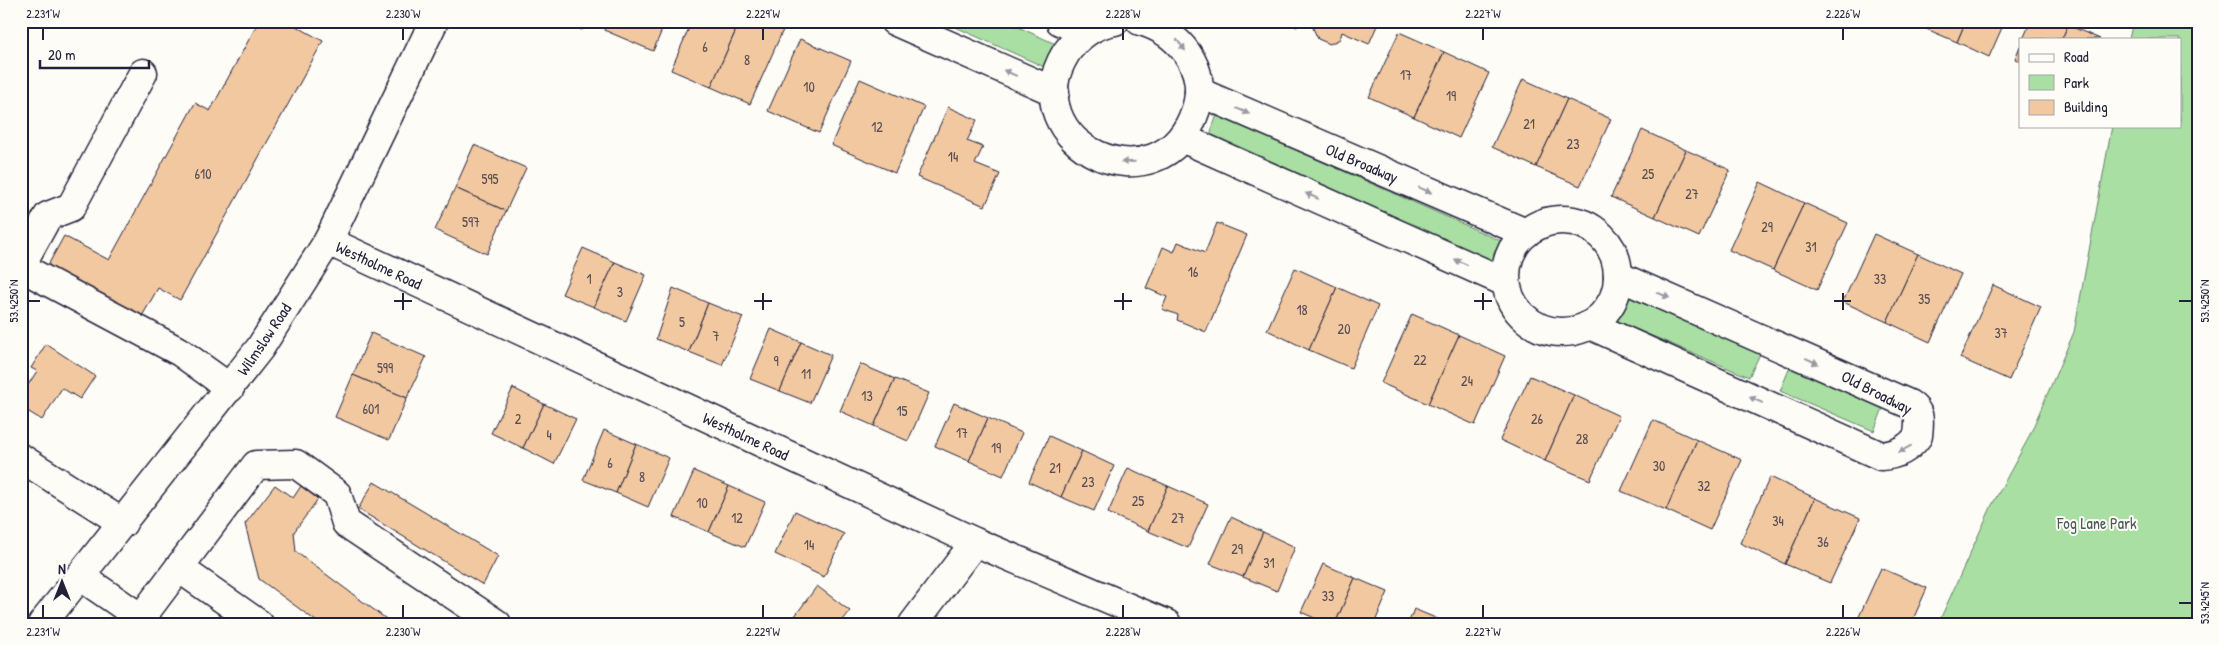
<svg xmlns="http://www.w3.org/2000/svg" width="2219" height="645" viewBox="0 0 2219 645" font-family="'Patrick Hand',sans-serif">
<rect width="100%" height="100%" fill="#fdfcf7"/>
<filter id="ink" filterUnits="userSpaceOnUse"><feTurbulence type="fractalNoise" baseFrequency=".02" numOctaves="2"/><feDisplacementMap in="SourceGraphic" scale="10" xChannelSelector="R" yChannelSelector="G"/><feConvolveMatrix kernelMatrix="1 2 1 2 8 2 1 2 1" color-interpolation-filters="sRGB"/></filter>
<g filter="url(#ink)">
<g fill="#a9dfa2" stroke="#66806e">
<path d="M942,21h63l55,25 -9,24z"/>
<path d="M2133,21h65v603h-260l54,-119 36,-66 46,-107 38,-206h68v-87h-51z"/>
<path d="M1217,115l284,126 -7,12 -1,14 -285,-127z"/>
<path d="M1627,296l133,58 -11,23 -137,-58 10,-12z"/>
<path d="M1790,367l93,41 -9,23 -94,-40z"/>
</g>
<g fill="#f2c8a1" stroke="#22223b">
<path d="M259,21h28l36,20 -143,259 -22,-12 -17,30 -94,-51 17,-31 45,24 86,-157 15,8z"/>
<path d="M563,21h23l-4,9z"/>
<path d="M608,21h58l-13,30 -49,-21z"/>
<path d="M692,21h48l-29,66 -40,-17z"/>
<path d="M740,21h22l21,9 -33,74 -39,-17z"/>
<path d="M1284,21h16l-3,6z"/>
<path d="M1316,21h63l-10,23 -27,-12 -2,7 -10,5 -12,-5 -5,-11z"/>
<path d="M1927,21h39l-9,21 -33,-14z"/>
<path d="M1966,21h39l-16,36 -32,-15z"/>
<path d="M2031,21h29l8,4 -6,14h-39z"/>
<path d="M2068,25l32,14h-38z"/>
<path d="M1399,32l45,20 -30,65 -45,-20z"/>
<path d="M800,39l51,22 -32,72 -51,-22z"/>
<path d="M2020,46v15l-5,-2z"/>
<path d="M1444,52l45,21 -30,65 -45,-21z"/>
<path d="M860,79l64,28 -29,66 -64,-28z"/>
<path d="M1523,79l44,20 -31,68 -44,-20z"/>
<path d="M1567,99l44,20 -31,67 -44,-19z"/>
<path d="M948,107l29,13 -10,21 16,6 -8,17 25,10 -15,32 -68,-29z"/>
<path d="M1642,130l44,20 -31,67 -44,-20z"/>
<path d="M474,145l52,23 -20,43 -51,-23z"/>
<path d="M1686,150l44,20 -31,67 -44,-20z"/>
<path d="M1760,182l44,21 -31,67 -44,-20z"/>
<path d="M455,188l51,23 -19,43 -52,-24z"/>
<path d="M1804,203l44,20 -31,67 -44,-20z"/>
<path d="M1217,223l30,12 -41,97 -29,-12 1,-5 -16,-6 5,-12 -21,-9 17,-41 11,5 4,-10 27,11z"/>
<path d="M1874,234l44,20 -31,68 -44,-20z"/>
<path d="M583,248l32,14 -21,45 -32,-13z"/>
<path d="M1918,254l43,20 -31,68 -43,-20z"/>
<path d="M615,262l31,13 -20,46 -32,-14z"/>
<path d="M1295,268l42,19 -28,63 -42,-20z"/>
<path d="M1993,285l48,22 -32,73 -49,-22z"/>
<path d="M1337,287l41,19 -27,62 -42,-18z"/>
<path d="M673,288l35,15 -19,49 -33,-13z"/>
<path d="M708,303l35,14 -21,48 -33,-13z"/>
<path d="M1412,314l47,21 -31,69 -47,-21z"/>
<path d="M771,329l30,13 -21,49 -30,-12z"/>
<path d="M371,333l55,24 -19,41 -54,-23z"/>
<path d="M1459,335l46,21 -30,69 -47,-21z"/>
<path d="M801,342l30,13 -21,48 -30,-12z"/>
<path d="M46,344l49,32 -15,23 -18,-11 -20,32 -21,-13v-11l16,-25 -6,-3z"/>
<path d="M860,364l35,15 -21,47 -34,-15z"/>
<path d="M353,375l54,23 -18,42 -54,-23z"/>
<path d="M1530,376l44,19 -29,66 -45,-21z"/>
<path d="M895,379l34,14 -21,48 -34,-15z"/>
<path d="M513,388l31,16 -21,44 -32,-15z"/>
<path d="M1574,395l45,21 -29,64 -45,-19z"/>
<path d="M954,403l34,15 -19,43 -34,-15z"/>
<path d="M544,404l32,15 -22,45 -31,-16z"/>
<path d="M988,418l34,15 -19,43 -34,-15z"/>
<path d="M1653,420l44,20 -31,70 -45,-19z"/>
<path d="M604,430l32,14 -20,49 -33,-13z"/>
<path d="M1049,436l33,15 -21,46 -32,-15z"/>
<path d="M1697,440l45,20 -32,70 -44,-20z"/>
<path d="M636,444l33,14 -21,49 -32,-14z"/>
<path d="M1082,451l32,15 -20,45 -33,-14z"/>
<path d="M1128,468l40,18 -20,45 -40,-18z"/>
<path d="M694,471l35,15 -20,46 -35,-15z"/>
<path d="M1770,477l45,21 -30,66 -45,-21z"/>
<path d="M374,482l124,74 -15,29 -125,-76z"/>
<path d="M275,485l18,13 8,-12 17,13 -24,33 2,20 97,72h-73l-61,-45 -14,-55z"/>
<path d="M729,486l36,16 -20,45 -36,-15z"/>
<path d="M1168,486l40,18 -20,44 -40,-17z"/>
<path d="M1815,498l45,20 -30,65 -45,-19z"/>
<path d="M795,511l49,23 -20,43 -49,-23z"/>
<path d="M1231,517l32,15 -20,45 -33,-13z"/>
<path d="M1263,532l32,15 -18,44 -34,-14z"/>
<path d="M1323,564l32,14 -20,46h-7l-27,-12z"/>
<path d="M1881,568l46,20 -16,36h-49l-5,-3z"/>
<path d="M1355,578l33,14 -14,32h-39z"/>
<path d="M817,586l33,25 -10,13h-51z"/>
<path d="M1414,609l31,13v2h-37z"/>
</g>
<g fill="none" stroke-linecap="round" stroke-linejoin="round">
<g stroke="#22223b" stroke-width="31">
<g id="minor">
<path d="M894,21l161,71"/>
<path d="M1060,21l26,11"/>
<path d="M1115,21c-20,2 -38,16 -49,32 -56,90 96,163 130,56 13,-41 -18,-78 -56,-88"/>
<path d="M143,73l-72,134 -23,9 -23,42 3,13 152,81 50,36"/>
<path d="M1199,92l327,141"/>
<path d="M1182,138l323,144"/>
<circle cx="1562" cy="276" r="56"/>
<path d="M328,241l647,301 192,82"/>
<path d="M1590,325l291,131c16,-1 28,-7 37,-20 1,-14 4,-24 -9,-32l-291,-128"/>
<path d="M21,458l102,65"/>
<path d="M179,568l80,56"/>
<path d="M80,576l61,42 -4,6"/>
<path d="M148,624l-7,-6 115,-153 40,-1 41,30 9,29 151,101"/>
<path d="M913,624l62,-82"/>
</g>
</g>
<g stroke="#22223b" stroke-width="31">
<path id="major" d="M42,624l218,-276 68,-107 106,-220"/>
</g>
<use href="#minor" stroke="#fdfcf7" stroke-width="28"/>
<use href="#major" stroke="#fdfcf7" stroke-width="28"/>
</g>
<defs><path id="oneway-solid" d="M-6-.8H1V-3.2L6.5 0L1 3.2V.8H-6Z" transform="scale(1.25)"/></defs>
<g fill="#9a9aa2">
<use href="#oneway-solid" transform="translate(1181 45) rotate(52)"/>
<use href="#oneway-solid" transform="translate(1010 73) rotate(-156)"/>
<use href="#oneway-solid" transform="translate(1243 111) rotate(23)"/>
<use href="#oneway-solid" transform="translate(1128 162) rotate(179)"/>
<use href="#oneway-solid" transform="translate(1425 190) rotate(23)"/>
<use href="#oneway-solid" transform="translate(1312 196) rotate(-156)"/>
<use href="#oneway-solid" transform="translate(1461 262) rotate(-156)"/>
<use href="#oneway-solid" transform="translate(1663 295) rotate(24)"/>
<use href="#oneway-solid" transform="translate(1812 361) rotate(24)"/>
<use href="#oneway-solid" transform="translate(1756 400) rotate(-156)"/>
<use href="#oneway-solid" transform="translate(1905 449) rotate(151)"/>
</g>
</g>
<path fill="none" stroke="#22223b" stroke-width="2" d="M43,28v12M403,28v12M763,28v12M1123,28v12M1483,28v12M1843,28v12M403,293v17M763,293v17M1123,293v17M1483,293v17M1843,293v17M28,301h12M394,301h18M754,301h18M1114,301h18M1474,301h18M1834,301h17M2179,301h13M2179,603h13M43,605v13M403,605v13M763,605v13M1123,605v13M1483,605v13M1843,605v13"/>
<g text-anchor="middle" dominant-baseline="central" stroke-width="4" stroke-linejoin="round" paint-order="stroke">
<g font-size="14" fill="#564c54">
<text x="705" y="46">6</text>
<text x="747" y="59">8</text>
<text x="1406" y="74">17</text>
<text x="809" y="86">10</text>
<text x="1451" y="95">19</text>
<text x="1529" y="123">21</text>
<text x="877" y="126">12</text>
<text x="1573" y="143">23</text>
<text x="953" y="156">14</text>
<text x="203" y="173">610</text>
<text x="1648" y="173">25</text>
<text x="490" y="178">595</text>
<text x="1692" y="193">27</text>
<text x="471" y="221">597</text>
<text x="1767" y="226">29</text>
<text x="1811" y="246">31</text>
<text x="1193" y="271">16</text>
<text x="589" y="278">1</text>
<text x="1880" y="278">33</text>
<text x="620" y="291">3</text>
<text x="1924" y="298">35</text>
<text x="1302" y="309">18</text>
<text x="682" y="321">5</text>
<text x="1344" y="328">20</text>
<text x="2001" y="332">37</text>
<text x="716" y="335">7</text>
<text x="1420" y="359">22</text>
<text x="776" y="360">9</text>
<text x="385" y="367">599</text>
<text x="806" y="373">11</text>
<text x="1467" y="380">24</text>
<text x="867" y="395">13</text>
<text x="371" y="408">601</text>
<text x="902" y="410">15</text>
<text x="518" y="418">2</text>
<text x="1537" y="418">26</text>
<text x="962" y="432">17</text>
<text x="549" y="434">4</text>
<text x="1582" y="438">28</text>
<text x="996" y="447">19</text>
<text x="610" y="462">6</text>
<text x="1659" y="465">30</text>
<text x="1055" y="467">21</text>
<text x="642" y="476">8</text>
<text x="1088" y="481">23</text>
<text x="1704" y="485">32</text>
<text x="1138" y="500">25</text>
<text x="702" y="502">10</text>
<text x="737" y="517">12</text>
<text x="1178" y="517">27</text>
<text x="1778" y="520">34</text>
<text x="1823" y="541">36</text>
<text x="809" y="544">14</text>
<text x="1237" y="548">29</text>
<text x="1269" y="562">31</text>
<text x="1328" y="595">33</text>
</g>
<g font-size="16" fill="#22223b" stroke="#fdfcf7">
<text transform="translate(1362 163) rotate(23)">Old Broadway</text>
<text transform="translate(379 265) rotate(25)">Westholme Road</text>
<text transform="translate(264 339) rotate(-56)">Wilmslow Road</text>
<text transform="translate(1877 392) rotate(27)">Old Broadway</text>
<text transform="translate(746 436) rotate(25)">Westholme Road</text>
</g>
<g font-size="16" fill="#4a5b5a" stroke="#fdfcf7">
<text x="2097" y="523">Fog Lane Park</text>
</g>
</g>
<rect width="2219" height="645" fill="none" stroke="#fdfcf7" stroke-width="55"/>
<rect x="2019" y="38" width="162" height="90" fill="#fdfcf7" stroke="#a5a5ac"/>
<rect x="2029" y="54" width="25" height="8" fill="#fdfcf7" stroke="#a5a5ac"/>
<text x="2064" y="62" font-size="15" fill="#22223b">Road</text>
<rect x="2029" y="75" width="25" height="15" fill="#a9dfa2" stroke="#a5a5ac"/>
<text x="2064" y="88" font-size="15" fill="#22223b">Park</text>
<rect x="2029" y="100" width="25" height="15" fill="#f2c8a1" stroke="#a5a5ac"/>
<text x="2064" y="112" font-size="15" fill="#22223b">Building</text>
<g transform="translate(62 582)" stroke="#fdfcf7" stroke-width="4" paint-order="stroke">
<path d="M0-4L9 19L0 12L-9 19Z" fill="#22223b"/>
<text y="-8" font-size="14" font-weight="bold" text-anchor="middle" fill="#22223b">N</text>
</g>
<path d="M40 60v8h109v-8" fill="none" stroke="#22223b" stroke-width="2.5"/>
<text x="48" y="60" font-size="15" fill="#22223b" stroke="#fdfcf7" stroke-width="4" paint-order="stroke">20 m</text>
<rect x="28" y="28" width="2164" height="590" fill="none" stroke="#22223b" stroke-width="2"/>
<g font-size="12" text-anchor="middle" fill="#22223b">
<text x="43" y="18">2.231°W</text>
<text x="403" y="18">2.230°W</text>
<text x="763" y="18">2.229°W</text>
<text x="1123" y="18">2.228°W</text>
<text x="1483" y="18">2.227°W</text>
<text x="1843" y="18">2.226°W</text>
<text transform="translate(14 301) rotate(-90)" y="4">53.4250°N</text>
<text transform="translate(2205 301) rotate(-90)" y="4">53.4250°N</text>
<text transform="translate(2205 603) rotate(-90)" y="4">53.4245°N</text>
<text x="43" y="636">2.231°W</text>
<text x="403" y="636">2.230°W</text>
<text x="763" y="636">2.229°W</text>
<text x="1123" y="636">2.228°W</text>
<text x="1483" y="636">2.227°W</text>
<text x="1843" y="636">2.226°W</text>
</g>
</svg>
